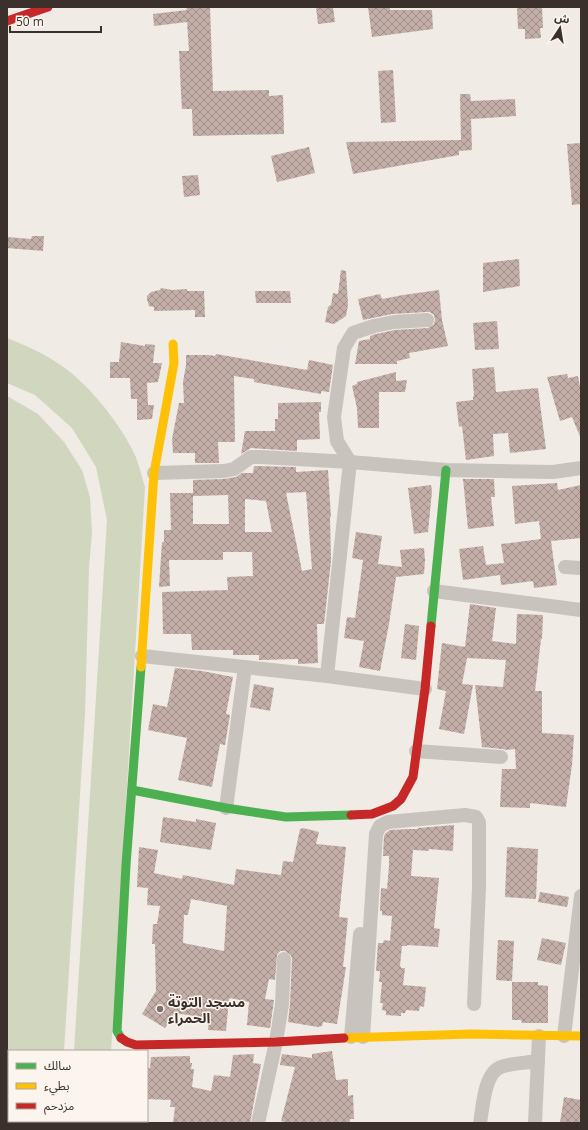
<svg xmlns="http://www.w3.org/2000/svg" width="588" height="1130" viewBox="0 0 588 1130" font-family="'Open Sans','Noto Sans Arabic',sans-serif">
<defs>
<pattern id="building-cross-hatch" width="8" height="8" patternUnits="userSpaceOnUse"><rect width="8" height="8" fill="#c3afa7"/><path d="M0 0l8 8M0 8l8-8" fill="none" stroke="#a08f88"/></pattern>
</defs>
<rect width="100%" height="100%" fill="#f0ebe5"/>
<g fill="#d1d6bf">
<path d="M7,338c18,7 36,15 52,26 27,17 57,55 72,83 7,12 10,27 14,40l-34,564h-37l33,-531 -11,-53 -24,-39 -37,-33 -28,-12z"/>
<path d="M7,396l31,18 26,28 18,28 8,27 2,36 -3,35 -4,146 -21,337h-55v70h51l-1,2h-52z"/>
</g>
<g fill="url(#building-cross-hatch)" fill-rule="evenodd">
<path d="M186,7h24l3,84 56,-1v6l14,-1 1,39 -91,2 -1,-27h-10l-1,-16 -2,-42h10l-2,-29 -33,4 -1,-12 34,-4z"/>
<path d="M316,7h17l2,15 -17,2z"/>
<path d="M368,7h22v3h42l1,19 -61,8z"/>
<path d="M517,7h25l1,21h-3l1,10 -16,1v-10h-7z"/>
<path d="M393,70l3,52 -15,1 -3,-52z"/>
<path d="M460,94h10l1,7 44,-2 1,17 -45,3 1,31 -13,1v4l-106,19 -7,-32 115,-2z"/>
<path d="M581,143v61l-9,1 -5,-61z"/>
<path d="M309,147l6,26 -38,9 -6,-26z"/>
<path d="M198,175l2,20 -16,2 -2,-21z"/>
<path d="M32,236h12l-1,15 -36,-3v-11l24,2z"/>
<path d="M519,259l1,27 -37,6v-29z"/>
<path d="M341,270l5,1 2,34 -2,11 -12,8 -9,-2 3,-15 3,-2 2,-12 5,1z"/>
<path d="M161,288l11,2 15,-1v2h17l1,26h-10v-7l-41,1v-4l-5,-1 -2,-7v-3l4,-4 9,-2z"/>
<path d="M439,290l3,30 6,26 -39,7 1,5 -13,3v3h-42l4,-23 11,-2v-3l6,-2 19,-4 33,-2 6,-4 1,-4 -1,-5 -4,-3h-4l-34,2 -29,6 -5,-21 22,-5 2,5 21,-4z"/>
<path d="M255,291h35l1,12h-35z"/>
<path d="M497,321l2,28 -24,1 -2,-27z"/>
<path d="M121,342l24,4v-2l10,1 -2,18h9l-4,19 -11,1 1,22h6l-2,14 -15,1v-21h-6l-1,-21h-20v-16h9z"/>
<path d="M216,354l91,16 2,-10 24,5 -4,27 -8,-1v3l-67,-12v-3l-20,-3 1,66h-17l1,21h-24v-10h-22l-1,-14 7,-36h5l-1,-21 3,-17v-10h22l7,1z"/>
<path d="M494,367l2,25 42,-4 8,61 -36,4 -2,-20 -15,1 1,22 -28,4 -4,-34 -3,1 -3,-25 17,-2v-4h1l-2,-27z"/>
<path d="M396,372v9l11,-1 -2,12h-26v36h-21l-1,-20 -5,-22 5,-2v-2z"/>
<path d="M567,374l1,4 10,-2 3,16v47l-9,-22 -12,4 -13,-44z"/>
<path d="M321,402v10h-2l1,27 -23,1v11l-46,-3 -10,6 4,-23h30v-12h3v-16z"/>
<path d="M254,466l42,1v5l32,-2 3,47h-1l1,44 -7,63h-7l1,39 -20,1v-5l-39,1v-5h-26v-5h-41l-1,-16h-28l-1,-42 66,-2 -1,-13 26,-1 -1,-24h-29v8h-54l1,26 -11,1 3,-45h2v-12h7l-1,-37h23v31h36l-1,-29 -35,1v-16l31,-1 12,-2 6,-4h11zM306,492l6,77 -10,2 -16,-78zM245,499l21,2 6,31h-27z"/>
<path d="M463,479h31l1,18h-4l3,29 -26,3z"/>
<path d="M557,483l1,7 23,-5v53l-30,3 6,44 -23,3 -1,-7 -32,4 -1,-10 -37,5 -4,-31 24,-3 3,19 18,-2 -3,-19 40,-5 -2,-18 -24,3 -3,-38z"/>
<path d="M431,485l1,6 -4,41 -14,2 -6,-46z"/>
<path d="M356,532l26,4 -4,28 24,3 -2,-17 24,-2 1,12 -1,14 -28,3 -7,47 -9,47 -21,-4 5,-26 -20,-3 3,-21 8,1 8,-58 -11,-2z"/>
<path d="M470,604l26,4 -4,33 24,3 1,-30 26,1 -1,24h-1l-6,52h7v42l32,2 -2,30 -6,42 -36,-4v5l-30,-1 2,-38h14l-1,-20 -9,1 -4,-1 -20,-2 -7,-62 28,2 3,-27 -39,-2 -5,26 11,1 -9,49 -25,-5 7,-38 -9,-2 5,-46 23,4z"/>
<path d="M405,624l14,2 -3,34 -15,-2z"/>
<path d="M175,668l27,3 31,6 -7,37 4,1 -5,30 -5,-1 -8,43 -34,-7 9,-42 -39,-8 5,-26 14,3z"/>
<path d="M254,684l20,4 -4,23 -20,-4z"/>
<path d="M163,817l33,5v-3l20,4 -5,27 -51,-8z"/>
<path d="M454,825l-1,26 -24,-2v2l-16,-1 -2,26 28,2 -5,50 6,1 -2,18 -31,-2v1h-5l-2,19 1,3h4l-2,17 23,2 -2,20 -4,-1 -1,5 -13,-1 -1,3h-4v3l-15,-1v-4l-4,-1 1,-7h-3l2,-21h-3l1,-11h-4l2,-28h5l1,-3 6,1 2,-25 -10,-1v-4h-2l1,-23 6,1 2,-23v-10h-6l1,-20 2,-3 4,-3 20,-1h8v-1z"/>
<path d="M303,828l16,4 -3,12 30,3 -7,70 9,1 -5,49h3l-9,57 -14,-2 -1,4 -4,1 -30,-5 2,-18 2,-45 -1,-4 -6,-4h-5l-3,4 -2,25 -6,-1 -4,20 9,1 -4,28 -23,-3 2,-23 -19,-4 -1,1 -3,32 -18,-1 1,-12 -35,-5 -9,15 -23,-14 14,-23 -1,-47h-3l1,-20h4l3,-18 -13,-1 1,-17 -11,-1 2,-40 19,3 -4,23 28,6 1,-4 51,10 2,-16 45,6 2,-14 10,1 7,-33zM191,899l36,7 -3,45 -41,-8 1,-28h4z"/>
<path d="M507,847l31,2 -2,50 -31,-2z"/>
<path d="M540,892l29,5 -2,10 -29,-5z"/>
<path d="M542,938l24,5 -5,22 -24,-5z"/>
<path d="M498,940l16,1 -2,40 -16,-1z"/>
<path d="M512,982h26v3l10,1v37h-26l-1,-3h-9z"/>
<path d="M332,1051l4,29 12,-1v17l5,-1 1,24h-4v4h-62l-7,-2 14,-54 -15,-2 2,-11 30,4v-4z"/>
<path d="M254,1054l-1,9 8,1 -11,59h-77l2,-16h-5l1,-7 -24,-1v-31h3l1,-11 39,-1v7h2l-1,6h3l-2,18 19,4 3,-16 16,2 3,-22z"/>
<path d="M564,1097l17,3v23h-21z"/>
</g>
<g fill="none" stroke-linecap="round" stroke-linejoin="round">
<g stroke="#c9c3be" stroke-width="14">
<path d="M154,473l70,-2 10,-2 17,-12h10l89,5 96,8 107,2 28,-4"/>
<path d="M565,567l16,1"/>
<path d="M434,591l147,19"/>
<path d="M142,656l185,20 98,13"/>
<path d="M327,676l23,-214 -13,-21 -3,-24 10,-69 9,-15 21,-7 20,-4 33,-2"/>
<path d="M416,751l85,6"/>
<path d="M226,808l19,-141"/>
<path d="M564,1036l17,-140"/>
<path d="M351,1037l9,-103"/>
<path d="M363,1037l13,-203 4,-8 8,-4 77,-7 11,2 3,5v66l-5,116"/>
<path d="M258,1123l18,-81 6,-38 2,-45"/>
<path d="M480,1123c3,-16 4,-50 21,-56 10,-4 26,-4 37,-6"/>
<path d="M535,1123l4,-87"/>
</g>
<g stroke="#4caf50" stroke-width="9">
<path d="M431,626l15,-156"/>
<path d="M132,790l94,18 60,9 65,-2"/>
<path d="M121,1038l-4,-7 9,-166 15,-198"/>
</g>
<g stroke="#ffc107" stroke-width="9">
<path d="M141,667l13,-194 20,-110 -1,-19"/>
<path d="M344,1038l128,-4 109,2"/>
</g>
<g stroke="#c62828" stroke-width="9">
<path d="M7,21l41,-14"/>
<path d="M351,815l21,-1 21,-8 8,-7 12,-22 12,-88 6,-63"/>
<path d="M121,1038l6,4 9,3 140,-3 68,-4"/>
</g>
</g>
<circle fill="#7a716c" stroke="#fbf5ee" stroke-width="1.5" cx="160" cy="1009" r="4"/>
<g text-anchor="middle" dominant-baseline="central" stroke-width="3" stroke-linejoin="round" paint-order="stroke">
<g font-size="14" font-weight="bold" fill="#3b302b" stroke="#fbf5ee" text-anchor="start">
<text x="168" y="1001">مسجد التوتة<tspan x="168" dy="16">الحمراء</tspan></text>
</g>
</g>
<rect width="588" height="1130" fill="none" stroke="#3b302b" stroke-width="16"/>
<rect x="8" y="1050" width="140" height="72" fill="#fbf5ee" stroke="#aea6a0"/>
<rect x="16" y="1063" width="20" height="6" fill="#4caf50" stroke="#aea6a0"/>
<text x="44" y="1070" font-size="12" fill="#3b302b">سالك</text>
<rect x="16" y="1083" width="20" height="6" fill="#ffc107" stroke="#aea6a0"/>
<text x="44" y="1090" font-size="12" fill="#3b302b">بطيء</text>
<rect x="16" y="1103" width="20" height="6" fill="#c62828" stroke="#aea6a0"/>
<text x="44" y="1110" font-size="12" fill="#3b302b">مزدحم</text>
<g transform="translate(560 28) rotate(12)" stroke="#fbf5ee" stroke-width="3" paint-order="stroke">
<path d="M0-3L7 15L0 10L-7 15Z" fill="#3b302b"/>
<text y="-6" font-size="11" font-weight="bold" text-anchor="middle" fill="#3b302b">ش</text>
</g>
<path d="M10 26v6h91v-6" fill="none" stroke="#3b302b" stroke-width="2"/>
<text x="16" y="26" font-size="12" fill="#3b302b" stroke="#fbf5ee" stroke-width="3" paint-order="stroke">50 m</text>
</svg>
